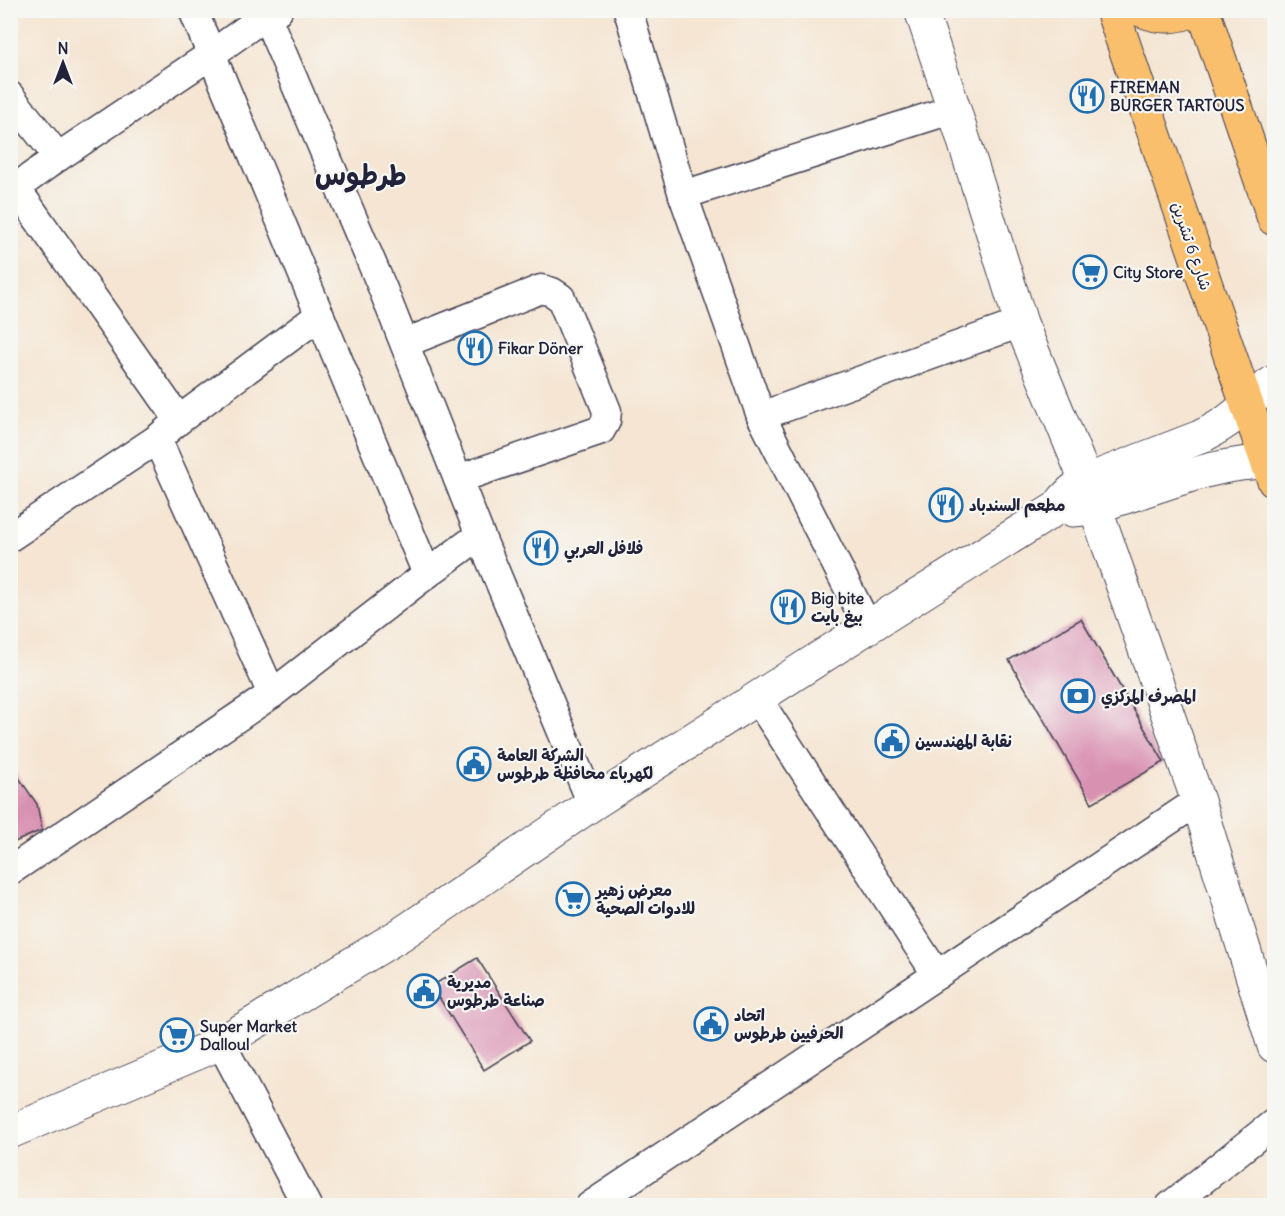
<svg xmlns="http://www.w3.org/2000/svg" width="1285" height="1216" viewBox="0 0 1285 1216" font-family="Delius,'Playpen Sans Arabic',sans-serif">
<rect width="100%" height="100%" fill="#f6f6f2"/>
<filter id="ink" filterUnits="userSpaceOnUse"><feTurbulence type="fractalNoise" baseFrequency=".0167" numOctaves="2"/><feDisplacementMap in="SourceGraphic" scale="12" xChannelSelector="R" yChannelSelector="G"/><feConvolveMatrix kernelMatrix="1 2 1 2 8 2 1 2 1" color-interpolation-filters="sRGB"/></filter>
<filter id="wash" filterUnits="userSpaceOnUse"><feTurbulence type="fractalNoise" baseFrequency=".008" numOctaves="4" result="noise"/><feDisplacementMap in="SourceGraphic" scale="24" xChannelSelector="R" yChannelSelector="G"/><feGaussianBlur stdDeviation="1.35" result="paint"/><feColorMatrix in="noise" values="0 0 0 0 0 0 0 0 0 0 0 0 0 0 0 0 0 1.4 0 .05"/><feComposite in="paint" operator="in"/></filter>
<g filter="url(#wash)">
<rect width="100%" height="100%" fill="#f5e5d2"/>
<g id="blocks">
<g fill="#d991b1">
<path d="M1081,619l83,143 -72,41 -83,-143z"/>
<path d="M10,765l27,39 5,26 -32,14z"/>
<path d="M477,958l53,83 -46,29 -52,-84z"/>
</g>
</g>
</g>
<g filter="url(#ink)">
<use href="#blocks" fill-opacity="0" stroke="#423f52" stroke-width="1.5"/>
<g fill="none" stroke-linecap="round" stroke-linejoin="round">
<g stroke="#423f52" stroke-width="31">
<g id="minor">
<path d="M193,10l234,564"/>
<path d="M628,10l55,185 78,221 107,211"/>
<path d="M266,15l116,272 98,248 112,269"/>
<path d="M10,96l48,61"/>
<path d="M16,188l163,232"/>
<path d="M10,192l48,-35 154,-103 54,-39 12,-5"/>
<path d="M683,195l271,-86"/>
<path d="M405,343l136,-54 11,3 9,6 46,113 -1,10 -5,9 -143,49"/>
<path d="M761,416l260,-93"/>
<path d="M157,439l115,255"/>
<path d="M10,537l147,-98 22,-19 141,-105"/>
<path d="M757,698l180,277"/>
<path d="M10,871l262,-177 155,-120 53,-39"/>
<path d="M221,1043l86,163"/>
<path d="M590,1206l608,-405"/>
<path d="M1170,1206l104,-83"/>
</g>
</g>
<g stroke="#423f52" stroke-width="35">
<g id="tertiary">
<path d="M921,10l33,99 67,214 65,158 112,320 76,245"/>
<path d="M1073,510c21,-1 39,-9 58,-15 48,-16 92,-34 143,-33"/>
<path d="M10,1132l211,-89 179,-108 192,-131 276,-177 189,-119c8,-11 16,-20 29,-27l114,-44c12,-6 23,-12 34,-21 14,-11 25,-25 40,-34"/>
</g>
</g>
<g stroke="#423f52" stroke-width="35">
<g id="primary">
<path d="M1112,10l135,395 27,76"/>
<path d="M1141,10c21,9 34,7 55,0"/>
<path d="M1203,10l71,209"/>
</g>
</g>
<use href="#minor" stroke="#fff" stroke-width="28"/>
<use href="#tertiary" stroke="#fff" stroke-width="33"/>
<use href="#primary" stroke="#f9bf6d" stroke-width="33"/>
</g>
</g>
<defs>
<g id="restaurant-ring" transform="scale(1.725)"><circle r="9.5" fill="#f6f6f2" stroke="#1f6fb2" stroke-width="1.5"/><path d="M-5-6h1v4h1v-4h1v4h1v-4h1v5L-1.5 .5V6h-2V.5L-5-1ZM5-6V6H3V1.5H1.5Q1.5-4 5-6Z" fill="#1f6fb2"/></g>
<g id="supermarket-ring" transform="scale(1.725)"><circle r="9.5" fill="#f6f6f2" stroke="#1f6fb2" stroke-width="1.5"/><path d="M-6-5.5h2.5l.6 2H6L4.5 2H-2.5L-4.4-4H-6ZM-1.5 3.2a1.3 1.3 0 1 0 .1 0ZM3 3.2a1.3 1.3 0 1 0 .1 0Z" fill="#1f6fb2"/></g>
<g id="bank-ring" transform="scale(1.725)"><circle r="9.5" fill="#f6f6f2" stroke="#1f6fb2" stroke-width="1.5"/><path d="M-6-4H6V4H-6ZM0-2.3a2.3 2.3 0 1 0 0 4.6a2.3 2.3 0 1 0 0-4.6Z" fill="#1f6fb2"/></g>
<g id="civic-ring" transform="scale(1.725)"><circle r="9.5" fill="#f6f6f2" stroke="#1f6fb2" stroke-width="1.5"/><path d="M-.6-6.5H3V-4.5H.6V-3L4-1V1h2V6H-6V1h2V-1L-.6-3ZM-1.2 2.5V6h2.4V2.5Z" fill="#1f6fb2"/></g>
</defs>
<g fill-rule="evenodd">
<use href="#restaurant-ring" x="1087" y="96"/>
<use href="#supermarket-ring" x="1090" y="272"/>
<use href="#restaurant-ring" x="475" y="348"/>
<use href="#restaurant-ring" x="946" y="505"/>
<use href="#restaurant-ring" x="541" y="548"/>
<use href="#restaurant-ring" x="788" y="607"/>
<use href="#bank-ring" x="1078" y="696"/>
<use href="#civic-ring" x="892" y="741"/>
<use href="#civic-ring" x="474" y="764"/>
<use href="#supermarket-ring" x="573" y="899"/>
<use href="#civic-ring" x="424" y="991"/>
<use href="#civic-ring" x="711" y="1024"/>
<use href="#supermarket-ring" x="177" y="1035"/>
</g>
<g text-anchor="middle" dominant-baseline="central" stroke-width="4.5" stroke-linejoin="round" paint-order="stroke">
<g font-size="16" font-weight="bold" fill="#22223b" stroke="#f6f6f2" text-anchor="start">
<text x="1110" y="87">FIREMAN<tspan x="1110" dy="18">BURGER TARTOUS</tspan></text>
<text x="1113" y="272">City Store</text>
<text x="498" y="348">Fikar Döner</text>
<text x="969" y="505">مطعم السندباد</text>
<text x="564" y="548">فلافل العربي</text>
<text x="811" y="598">Big bite<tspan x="811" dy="18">بيغ بايت</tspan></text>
<text x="1101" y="696">المصرف المركزي</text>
<text x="915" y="741">نقابة المهندسين</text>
<text x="497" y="755">الشركة العامة<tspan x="497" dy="18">لكهرباء محافظة طرطوس</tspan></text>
<text x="596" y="890">معرض زهير<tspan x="596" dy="18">للادوات الصحية</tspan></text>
<text x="447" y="982">مديرية<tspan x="447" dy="18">صناعة طرطوس</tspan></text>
<text x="734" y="1015">اتحاد<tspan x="734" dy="18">الحرفيين طرطوس</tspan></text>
<text x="200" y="1026">Super Market<tspan x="200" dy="18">Dalloul</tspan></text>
</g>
<g font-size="16" fill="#22223b" stroke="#f6f6f2">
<text transform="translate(1192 246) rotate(71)">شارع 6 تشرين</text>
</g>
<g font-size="28" font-weight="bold" fill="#22223b" stroke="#f6f6f2">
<text x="361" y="175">طرطوس</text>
</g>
</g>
<rect width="1285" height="1216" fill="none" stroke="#f6f6f2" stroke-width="36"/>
<g transform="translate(63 63)" stroke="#f6f6f2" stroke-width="4.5" paint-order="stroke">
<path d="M0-4.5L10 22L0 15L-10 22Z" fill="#22223b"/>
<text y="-9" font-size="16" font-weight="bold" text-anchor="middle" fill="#22223b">N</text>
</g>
</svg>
